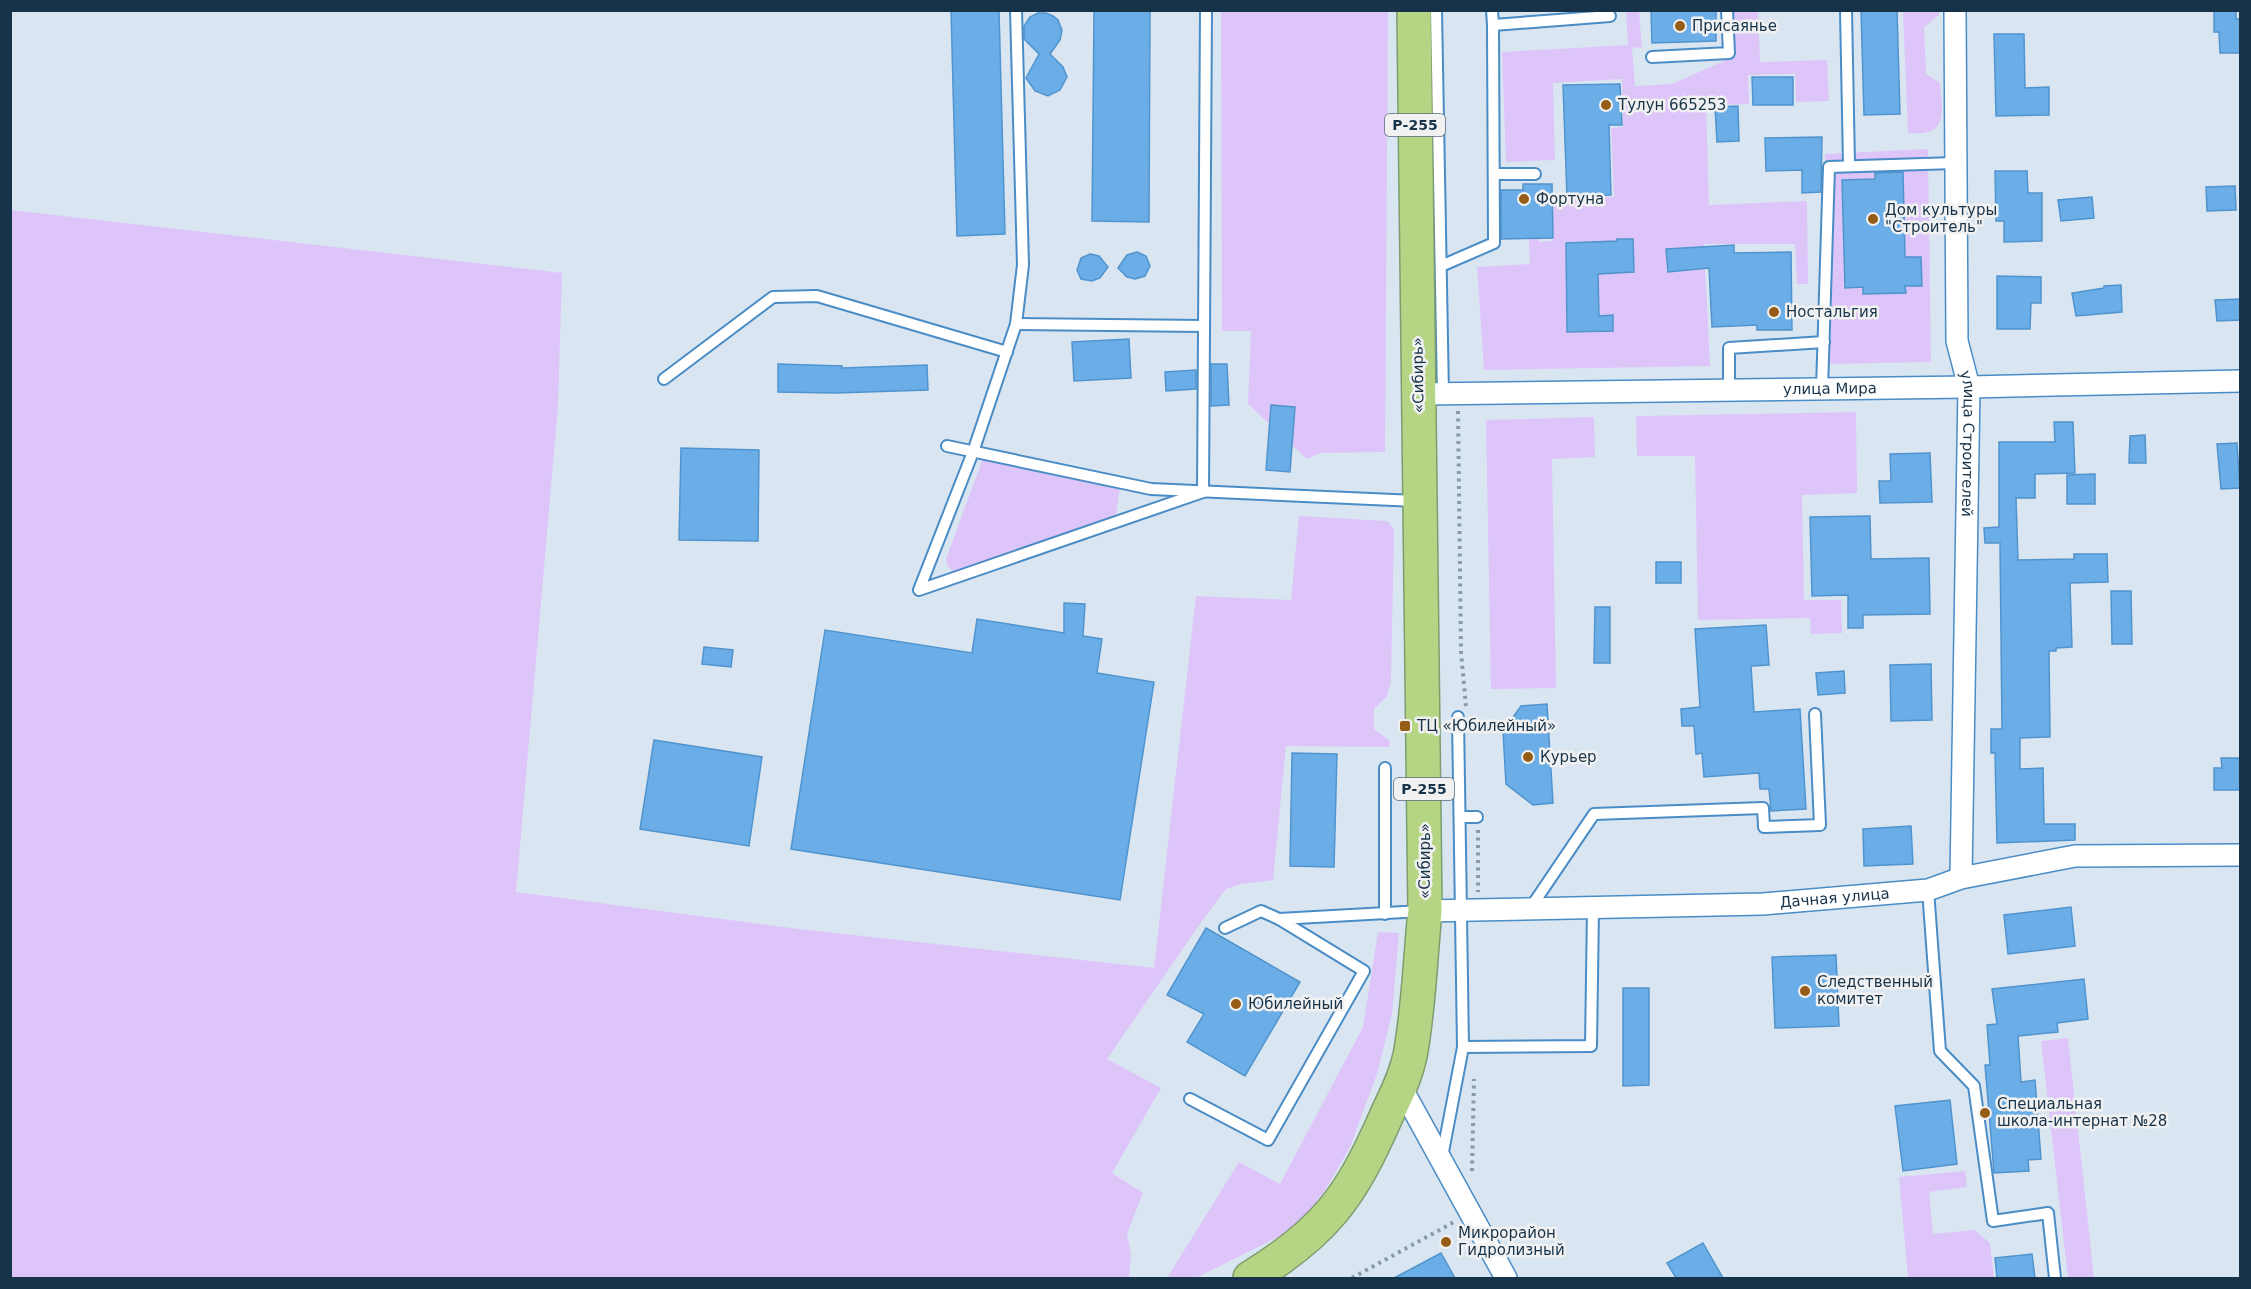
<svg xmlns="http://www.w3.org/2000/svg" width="2251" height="1289" viewBox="0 0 2251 1289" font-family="'DejaVu Sans',sans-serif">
<rect width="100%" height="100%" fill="#d9e6f2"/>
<g fill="#dec5f9" fill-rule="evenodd">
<path d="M1758,10l2,52 67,-2 2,41 -33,1 -1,-28 -47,1 1,29 -43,1 3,100 98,-4 1,83h-11l-2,-40h-91l6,122 -226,4 -7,-103 53,-3 -3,-65 87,-2 -3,-69 12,-1 -1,-48 -69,4 2,77 -49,2 -4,-110 126,-7 -2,-34h13l3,36 -10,1 3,38 37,-2 52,-23 -3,-50zM1552,211l1,30 -14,1 -1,-30zM1633,239v33l-15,1 -1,-33zM1597,242l2,74 13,-1 -44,16 -2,-88zM1684,247l2,23 -17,2 -3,-23z"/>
<path d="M1221,11h167l-3,441 -65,1 -13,6 -59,-55 3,-73h-29z"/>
<path d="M1903,11h36v4l-15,12 2,47 14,9c1,15 8,45 -12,49 -6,2 -14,1 -20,1z"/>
<path d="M1928,149l3,213 -101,2 -5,-210z"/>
<path d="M11,210l551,63 -4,133 -42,486 283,37 355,39 42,-372 95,4 8,-84 88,5 7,8 -3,152 -4,15 -13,13v20l16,12 -1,6 -103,-1 -13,134 -32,4 -15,5 -24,32 -95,138 54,29 -49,85 31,20 -16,41 4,21 -2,23h-1118z"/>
<path d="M1856,412l1,81 -55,2 2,105h37l1,33 -31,1 -1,-16 -112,2 -3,-164h-58l-1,-40z"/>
<path d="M1594,417l1,40 -43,2 4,229 -65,1 -5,-269z"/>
<path d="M989,456l131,30 -4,29 -160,56 -5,-1 -4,-5 -1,-6 36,-98z"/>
<path d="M1378,932l21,1 -7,81 -14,57 -28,76 -26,45 -15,19 -25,23 -88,44h-29l72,-116 41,22 83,-157z"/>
<path d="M2068,1038l26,240h-26l-27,-237z"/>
<path d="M1965,1171l2,16 -38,5 4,42 41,-4 16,13 4,35h-86l-9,-101z"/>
</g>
<g fill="#6aade7" stroke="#5194cd" stroke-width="1.5">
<path d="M951,10h48l6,224 -48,2z"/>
<path d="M1150,10l-1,212 -57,-1 2,-210z"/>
<path d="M1651,10h65v31l-64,2z"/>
<path d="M1861,10h36l3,104 -36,1z"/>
<path d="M2214,10h22v9h5v34h-21l-1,-21h-5z"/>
<path d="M1038,13h8l7,3 5,4 4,10 -2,10 -10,14 13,13 4,10 -7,13 -12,6 -13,-5 -9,-13 13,-24 -15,-15v-13l6,-9z"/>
<path d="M1994,34h30l1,54 24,-1v28l-53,1z"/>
<path d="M1752,77h41v28h-40z"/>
<path d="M1620,84l2,41h-13l2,70 -44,2 -4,-112z"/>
<path d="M1738,106l1,35 -22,1 -2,-35z"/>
<path d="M1822,137l-1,55 -19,1v-23l-36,1 -1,-33z"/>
<path d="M1995,171h32l1,22h14v48l-38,1v-21h-8z"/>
<path d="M1903,172l2,85h16l1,29h-17l1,7 -43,1v-7l-18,1 -3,-108 33,-1v-6z"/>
<path d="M1523,184h29l1,54 -52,1v-49h22z"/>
<path d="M2235,186l1,24 -29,1 -1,-24z"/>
<path d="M2092,197l2,21 -33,3 -3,-21z"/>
<path d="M1617,239h16l1,33 -36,2 1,42 14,-1v16l-46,1 -1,-89 51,-2z"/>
<path d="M1734,245v8l57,-1 1,78h-35v-5l-45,2 -3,-59 -41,4 -2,-23z"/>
<path d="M1137,252l9,4 4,10 -5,10 -10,3 -8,-2 -9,-9 9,-13z"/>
<path d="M1090,254l9,2 9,11 -8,11 -8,3 -11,-2 -4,-9 4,-12z"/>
<path d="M1997,276l44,1v26h-10l-1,26h-33z"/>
<path d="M2121,285l1,27 -46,4 -4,-23 32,-5v-2z"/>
<path d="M2241,299v21l-24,1 -2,-21z"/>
<path d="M1129,339l2,39 -57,3 -2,-39z"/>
<path d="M778,364l64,2v2l85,-3 1,25 -93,3 -57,-1z"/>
<path d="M1211,364h16l2,41 -18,1z"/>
<path d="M1196,370v19l-30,2 -1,-19z"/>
<path d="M1271,405l24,2 -5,65 -24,-2z"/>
<path d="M2054,422h19l2,51 -40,1v24h-19l2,62 56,-1v-5h33l1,28 -38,1 2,64 -16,1v3h-7l1,86 -30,1v31l23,-1 1,56h31v16l-78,3 -2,-90h-4v-24h11l-2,-186h-15l-1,-15 15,-1v-85h56z"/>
<path d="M2145,435l1,28h-17l1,-27z"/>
<path d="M2237,443l3,45 -19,1 -4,-45z"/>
<path d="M681,448l78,2 -1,91 -79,-1z"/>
<path d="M1930,453l2,49 -52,1 -1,-22h12l-1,-27z"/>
<path d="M2095,474v30h-28v-29z"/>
<path d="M1870,516l1,43 58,-1 1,56 -67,1v13h-15v-33l-36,1 -2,-79z"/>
<rect x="1656" y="562" width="25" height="21"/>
<path d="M2111,591h20l1,53h-20z"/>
<path d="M1064,603l21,1 -2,32 19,3 -5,34 57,9 -34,218 -329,-51 34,-219 147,23 5,-34 87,14z"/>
<path d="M1595,607h15v56h-16z"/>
<path d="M1766,625l3,40 -18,1 3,46 46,-3 6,100 -35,2 -2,-22h-9l-1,-16 -55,4 -2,-24 -6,1 -2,-28h-12l-1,-17 19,-2 -5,-78z"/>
<path d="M704,647l29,3 -2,17 -29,-3z"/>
<path d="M1931,664l1,56 -41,1 -1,-56z"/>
<path d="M1844,671l1,22 -27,2 -2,-22z"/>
<path d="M1547,704l6,99 -20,2 -27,-21 -3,-53 18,-25z"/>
<path d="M654,740l108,17 -13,89 -109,-17z"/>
<path d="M1292,753l45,1 -3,113 -44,-1z"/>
<path d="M2221,758h20v32h-27v-22h8z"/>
<path d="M1911,826l2,38 -49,2 -1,-37z"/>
<path d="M2071,907l4,39 -67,8 -4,-39z"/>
<path d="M1206,928l94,54 -55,94 -58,-34 17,-28 -37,-19z"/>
<path d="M1836,955l3,71 -64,2 -3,-71z"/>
<path d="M2084,979l4,40 -31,4 1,9 -40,4 3,46 14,-2 6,79 -13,1 1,11 -35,2 -9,-108h5l-3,-40 10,-1 -5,-35z"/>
<path d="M1623,988h26v97l-26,1z"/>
<path d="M1950,1100l7,64 -54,7 -8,-65z"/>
<path d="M1703,1243l20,35h-47l-9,-15z"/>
<path d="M1441,1253l14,25h-61z"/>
<path d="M2032,1254l3,24h-38l-2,-20z"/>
</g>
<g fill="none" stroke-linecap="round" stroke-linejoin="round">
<g stroke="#4a8cc5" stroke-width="14">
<g id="lane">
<path d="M1016,10l7,255 -7,59 -43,128 -54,138 284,-98 3,-482"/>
<path d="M1436,10l7,385"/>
<path d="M1492,10l1,15"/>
<path d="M1846,10l3,155"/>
<path d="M1652,57l77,-4 -2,-43"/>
<path d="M1494,174h41"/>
<path d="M1441,266l53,-23 -1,-218 117,-9"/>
<path d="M1016,324l188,2"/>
<path d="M664,379l109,-82 44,-1 190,56"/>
<path d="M1822,389l7,-222 126,-4"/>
<path d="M1729,390v-42l95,-6"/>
<path d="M947,446l204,43 265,12"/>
<path d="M1458,717l5,330"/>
<path d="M1385,768v146"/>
<path d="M1460,817h17"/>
<path d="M1928,890l12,161 34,35 19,135 55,-8 7,65"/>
<path d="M1529,910l65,-96 169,-6 1,19 56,-2 -5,-111"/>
<path d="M1225,928l36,-17 18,8"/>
<path d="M1190,1099l78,41 96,-169 -85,-52 143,-8"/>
<path d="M1442,1157l21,-110 128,-1 2,-137"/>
</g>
</g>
<g stroke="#4a8cc5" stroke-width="24">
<g id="street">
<path id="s1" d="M1955,10l2,331 12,46 -8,491"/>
<path id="s2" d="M1419,394l550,-7 271,-6"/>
<path id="s3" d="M1425,911l338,-7 165,-14 33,-12 114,-22 165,-1"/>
<path d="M1401,1087l105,191"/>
</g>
</g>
<g stroke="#7e9c70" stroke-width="36">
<path id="highway" d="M1250,1278c75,-46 100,-80 135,-159 10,-23 19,-37 25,-63 9,-48 10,-96 15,-145l-11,-901"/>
</g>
<g stroke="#869aab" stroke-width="4" stroke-dasharray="3 4.5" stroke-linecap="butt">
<path d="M1458,411l3,241 5,54"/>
<path d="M1478,830v62"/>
<path d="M1472,1171l2,-92"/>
<path d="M1352,1278l102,-56"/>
</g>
<use href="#lane" stroke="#fff" stroke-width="10"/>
<use href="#street" stroke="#fff" stroke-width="21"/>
<use href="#highway" stroke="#b5d584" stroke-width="33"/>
</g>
<g fill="#945c16" stroke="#f1f1f1" stroke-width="2">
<circle cx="1680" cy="26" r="6"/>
<circle cx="1606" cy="105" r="6"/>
<circle cx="1524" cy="199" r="6"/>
<circle cx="1873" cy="219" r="6"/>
<circle cx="1774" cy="312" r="6"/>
<rect x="1399" y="720" width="12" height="12" rx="3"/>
<circle cx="1528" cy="757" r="6"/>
<circle cx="1805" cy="991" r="6"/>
<circle cx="1236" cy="1004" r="6"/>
<circle cx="1985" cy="1113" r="6"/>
<circle cx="1446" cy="1242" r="6"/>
</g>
<g text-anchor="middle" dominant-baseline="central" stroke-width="5" stroke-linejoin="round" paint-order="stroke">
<g fill="#f1f1f1" stroke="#586c7c" stroke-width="1.5">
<rect x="1385" y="114" width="60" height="22" rx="4.5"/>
<rect x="1394" y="778" width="60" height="22" rx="4.5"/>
</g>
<g font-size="14" font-weight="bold" fill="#17334a">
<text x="1415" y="125">Р-255</text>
<text x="1424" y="789">Р-255</text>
</g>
<g font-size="15" fill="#17334a" stroke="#f1f1f1" text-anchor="start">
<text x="1692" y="26">Присаянье</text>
<text x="1618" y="105">Тулун 665253</text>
<text x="1536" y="199">Фортуна</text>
<text x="1885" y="210">Дом культуры<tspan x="1885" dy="17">"Строитель"</tspan></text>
<text x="1786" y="312">Ностальгия</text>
<text x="1417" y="726">ТЦ «Юбилейный»</text>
<text x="1540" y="757">Курьер</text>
<text x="1817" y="982">Следственный<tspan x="1817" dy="17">комитет</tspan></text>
<text x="1248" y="1004">Юбилейный</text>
<text x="1997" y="1104">Специальная<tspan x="1997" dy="17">школа-интернат №28</tspan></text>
<text x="1458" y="1233">Микрорайон<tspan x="1458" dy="17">Гидролизный</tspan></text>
</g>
<g font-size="15" fill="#17334a" stroke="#f1f1f1">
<text transform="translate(1418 375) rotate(-91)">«Сибирь»</text>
<text stroke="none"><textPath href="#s2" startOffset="411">улица Мира</textPath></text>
<text stroke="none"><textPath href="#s1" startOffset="435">улица Строителей</textPath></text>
<text transform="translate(1425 861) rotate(-90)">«Сибирь»</text>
<text stroke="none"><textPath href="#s3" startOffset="410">Дачная улица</textPath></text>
</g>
</g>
<rect width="2251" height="1289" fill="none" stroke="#17334a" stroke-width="24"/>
</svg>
